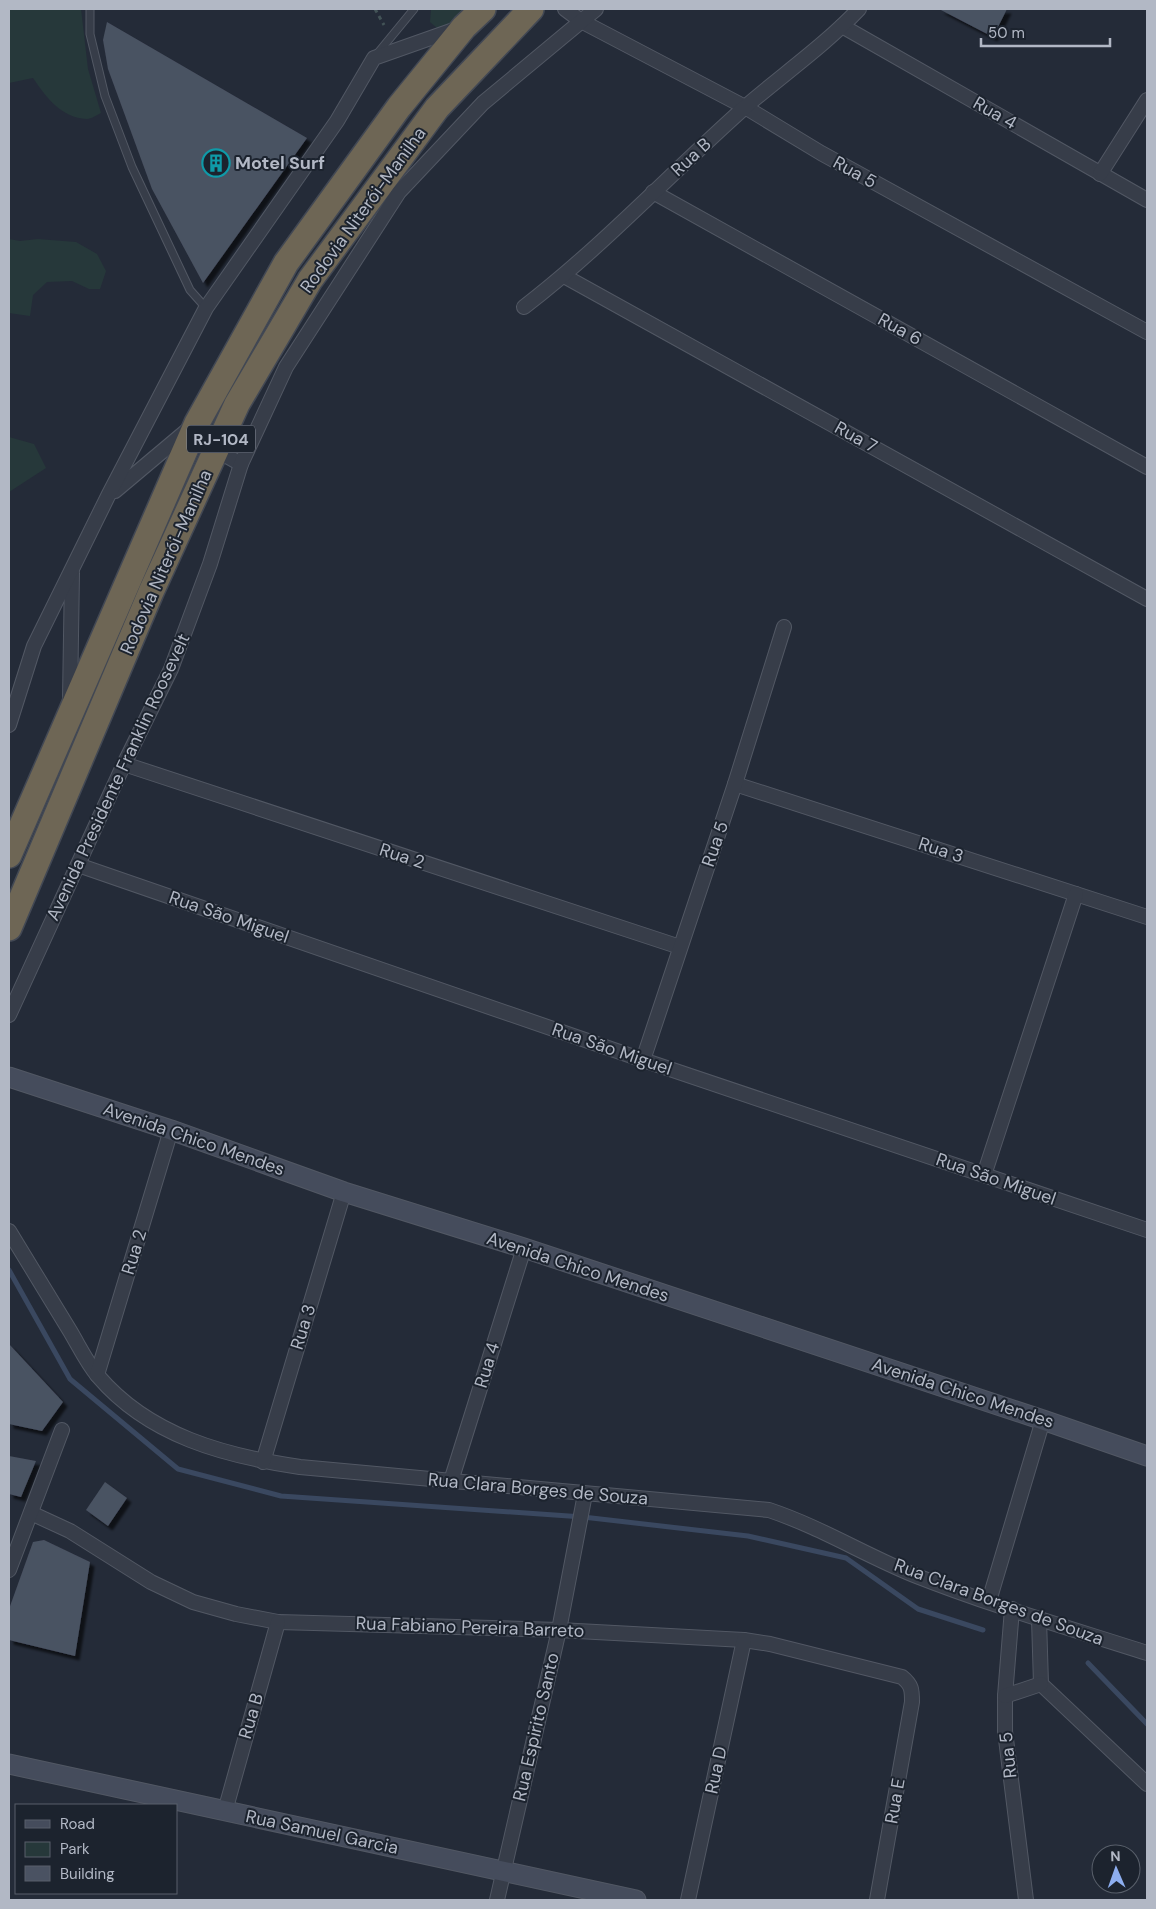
<svg xmlns="http://www.w3.org/2000/svg" width="1156" height="1909" viewBox="0 0 1156 1909" font-family="'DM Sans',sans-serif">
<defs>
<filter id="shadow"><feDropShadow dx="4.5" dy="4.5" stdDeviation="1" flood-color="#0009"/></filter>
</defs>
<rect width="100%" height="100%" fill="#242b38"/>
<g fill="#26383a">
<path d="M9,9h72l7,60 13,44c-4,2 -10,6 -14,6 -26,-1 -41,-22 -54,-41l-24,5z"/>
<path d="M431,9h35l-22,25 -14,-12z"/>
<path d="M9,239l11,2 18,-2 38,3 21,12 9,17 -6,18h-11l-17,-8 -25,1 -14,13 -3,21 -21,-3z"/>
<path d="M9,437l25,7 12,24 -37,24z"/>
</g>
<g fill="none" stroke-linecap="round" stroke-linejoin="round">
<g stroke="#3a4860" stroke-width="5">
<path d="M9,1270l61,109 108,90 103,27 302,21 165,19 98,22 72,51 65,21"/>
<path d="M1088,1663l59,61"/>
</g>
</g>
<g fill="#4a5262" filter="url(#shadow)">
<path d="M939,9h68l-14,28z"/>
<path d="M107,22l200,116 -104,145 -51,-94 -44,-120 -5,-29z"/>
<path d="M9,1344l54,58 -21,29 -33,-7z"/>
<path d="M9,1456l27,5 -15,36 -12,-3z"/>
<path d="M105,1482l22,16 -19,28 -22,-16z"/>
<path d="M44,1540l46,22 -15,94 -66,-16v-31l24,-67z"/>
</g>
<g fill="none" stroke-linecap="round" stroke-linejoin="round">
<g stroke="#525864" stroke-width="9">
<g id="lane">
<path d="M90,9v25l15,62 27,71 58,123 16,18"/>
<path d="M377,54l37,-45"/>
</g>
</g>
<g stroke="#525864" stroke-width="16">
<g id="street">
<path d="M565,9l16,12 164,86 76,46 326,179"/>
<path d="M842,26l305,174"/>
<path d="M1100,174l47,-74"/>
<path d="M653,192l494,275"/>
<path d="M564,276l583,323"/>
<path d="M524,307c78,-60 146,-133 220,-199 38,-33 80,-62 115,-99"/>
<path d="M216,450l25,14"/>
<path d="M115,491l75,-63"/>
<path d="M70,699l2,-126"/>
<path d="M9,725l25,-79 74,-150 98,-188 131,-187 37,-63 85,-30"/>
<path d="M124,764l556,183"/>
<path d="M735,784l412,133"/>
<path d="M78,865l565,195 504,170"/>
<path d="M9,1015l115,-251 47,-95 39,-105 31,-100 45,-97 113,-175 84,-89 113,-94"/>
<path d="M643,1060l92,-276 49,-157"/>
<path d="M984,1175l92,-281"/>
<path d="M9,1231c20,33 41,67 61,100 9,15 17,32 28,45 51,60 127,80 202,91l469,43c51,17 96,45 145,65 76,30 155,53 233,78"/>
<path d="M97,1375l74,-245"/>
<path d="M263,1462l81,-270"/>
<path d="M451,1481l73,-233"/>
<path d="M31,1513l39,18 81,51 42,20 43,12 42,8 281,8 185,10 26,4 132,33c10,8 10,13 10,25l-35,198"/>
<path d="M9,1570l53,-140"/>
<path d="M989,1601l54,-181"/>
<path d="M1012,1609l-7,87v35l21,169"/>
<path d="M1039,1619l2,65 106,100"/>
<path d="M1005,1696l36,-12"/>
<path d="M225,1811l53,-189"/>
<path d="M497,1900l62,-270 26,-136"/>
<path d="M688,1900l56,-260"/>
</g>
</g>
<g stroke="#525864" stroke-width="21">
<g id="secondary">
<path d="M9,1077l162,53 173,62 180,56 519,172 104,36"/>
<path d="M9,1764l627,136"/>
</g>
</g>
<g stroke="#424854" stroke-width="28">
<g id="highway">
<path d="M9,855l188,-432 89,-160 113,-156 65,-80 19,-18"/>
<path d="M9,928l142,-336 86,-188 73,-124 127,-172 94,-99"/>
</g>
</g>
<path stroke="#435357" stroke-width="3" stroke-dasharray="4 4" stroke-linecap="butt" d="M375,9l9,16"/>
<use href="#lane" stroke="#373d49" stroke-width="7"/>
<use href="#street" stroke="#373d49" stroke-width="14"/>
<use href="#secondary" stroke="#454c5c" stroke-width="19"/>
<use href="#highway" stroke="#6e6655" stroke-width="25"/>
</g>
<defs>
<g id="building-ring" transform="scale(1.4375)"><circle r="9.5" fill="#1c232e" stroke="#0f9aa8" stroke-width="1.5"/><path d="M-4-6H4V6H1V3H-1V6H-4ZM-2.5-4.3h1.7v1.8h-1.7ZM.8-4.3h1.7v1.8H.8ZM-2.5-1h1.7V.8h-1.7ZM.8-1h1.7V.8H.8Z" fill="#0f9aa8"/></g>
</defs>
<g fill-rule="evenodd">
<use href="#building-ring" x="216" y="163"/>
</g>
<g text-anchor="middle" dominant-baseline="central" stroke-width="4" stroke-linejoin="round" paint-order="stroke">
<rect fill="#1c232e" stroke="#858b98" stroke-width="1" x="187" y="425.5" width="68" height="27" rx="4"/>
<g font-size="16" font-weight="bold" fill="#b2b8c5">
<text x="221" y="439">RJ-104</text>
</g>
<g font-size="18" fill="#b2b8c5" stroke="#1c232e">
<text transform="translate(995 113) rotate(30)">Rua 4</text>
<text transform="translate(691 157) rotate(-43)">Rua B</text>
<text transform="translate(855 172) rotate(29)">Rua 5</text>
<text transform="translate(363 210) rotate(-54)">Rodovia Niterói-Manilha</text>
<text transform="translate(900 329) rotate(29)">Rua 6</text>
<text transform="translate(856 437) rotate(29)">Rua 7</text>
<text transform="translate(166 562) rotate(-66)">Rodovia Niterói-Manilha</text>
<text transform="translate(118 777) rotate(-65)">Avenida Presidente Franklin Roosevelt</text>
<text transform="translate(715 844) rotate(-71)">Rua 5</text>
<text transform="translate(941 850) rotate(18)">Rua 3</text>
<text transform="translate(402 856) rotate(18)">Rua 2</text>
<text transform="translate(229 917) rotate(19)">Rua São Miguel</text>
<text transform="translate(612 1049) rotate(19)">Rua São Miguel</text>
<text transform="translate(194 1139) rotate(19)">Avenida Chico Mendes</text>
<text transform="translate(996 1179) rotate(19)">Rua São Miguel</text>
<text transform="translate(134 1252) rotate(-73)">Rua 2</text>
<text transform="translate(578 1267) rotate(18)">Avenida Chico Mendes</text>
<text transform="translate(303 1327) rotate(-73)">Rua 3</text>
<text transform="translate(487 1365) rotate(-73)">Rua 4</text>
<text transform="translate(963 1393) rotate(18)">Avenida Chico Mendes</text>
<text transform="translate(538 1489) rotate(5)">Rua Clara Borges de Souza</text>
<text transform="translate(999 1602) rotate(20)">Rua Clara Borges de Souza</text>
<text transform="translate(470 1627) rotate(2)">Rua Fabiano Pereira Barreto</text>
<text transform="translate(251 1716) rotate(-74)">Rua B</text>
<text transform="translate(536 1727) rotate(-77)">Rua Espirito Santo</text>
<text transform="translate(1008 1755) rotate(-96)">Rua 5</text>
<text transform="translate(716 1770) rotate(-78)">Rua D</text>
<text transform="translate(895 1801) rotate(-80)">Rua E</text>
<text transform="translate(322 1832) rotate(12)">Rua Samuel Garcia</text>
</g>
<g font-size="18" font-weight="bold" fill="#b2b8c5" stroke="#1c232e" text-anchor="start">
<text x="235" y="163">Motel Surf</text>
</g>
</g>
<rect width="1156" height="1909" fill="none" stroke="#b2b8c5" stroke-width="20"/>
<rect x="15" y="1804" width="162" height="90" fill="#1c232e" stroke="#585f6a"/>
<rect x="25" y="1820" width="25" height="8" fill="#454c5c" stroke="#585f6a"/>
<text x="60" y="1829" font-size="15" fill="#b2b8c5">Road</text>
<rect x="25" y="1842" width="25" height="15" fill="#26383a" stroke="#585f6a"/>
<text x="60" y="1854" font-size="15" fill="#b2b8c5">Park</text>
<rect x="25" y="1866" width="25" height="15" fill="#4a5262" stroke="#585f6a"/>
<text x="60" y="1879" font-size="15" fill="#b2b8c5">Building</text>
<g transform="translate(1116 1869) rotate(358)"><circle r="24" fill="#1c232e" stroke="#585f6a"/>
<path d="M0-4L9 19L0 12L-9 19Z" fill="#8daeef"/>
<text y="-8" font-size="14" font-weight="bold" text-anchor="middle" fill="#b2b8c5">N</text>
</g>
<path d="M981 38v8h129v-8" fill="none" stroke="#b2b8c5" stroke-width="2.5"/>
<text x="988" y="38" font-size="15" fill="#b2b8c5" stroke="#1c232e" stroke-width="4" paint-order="stroke">50 m</text>
</svg>
